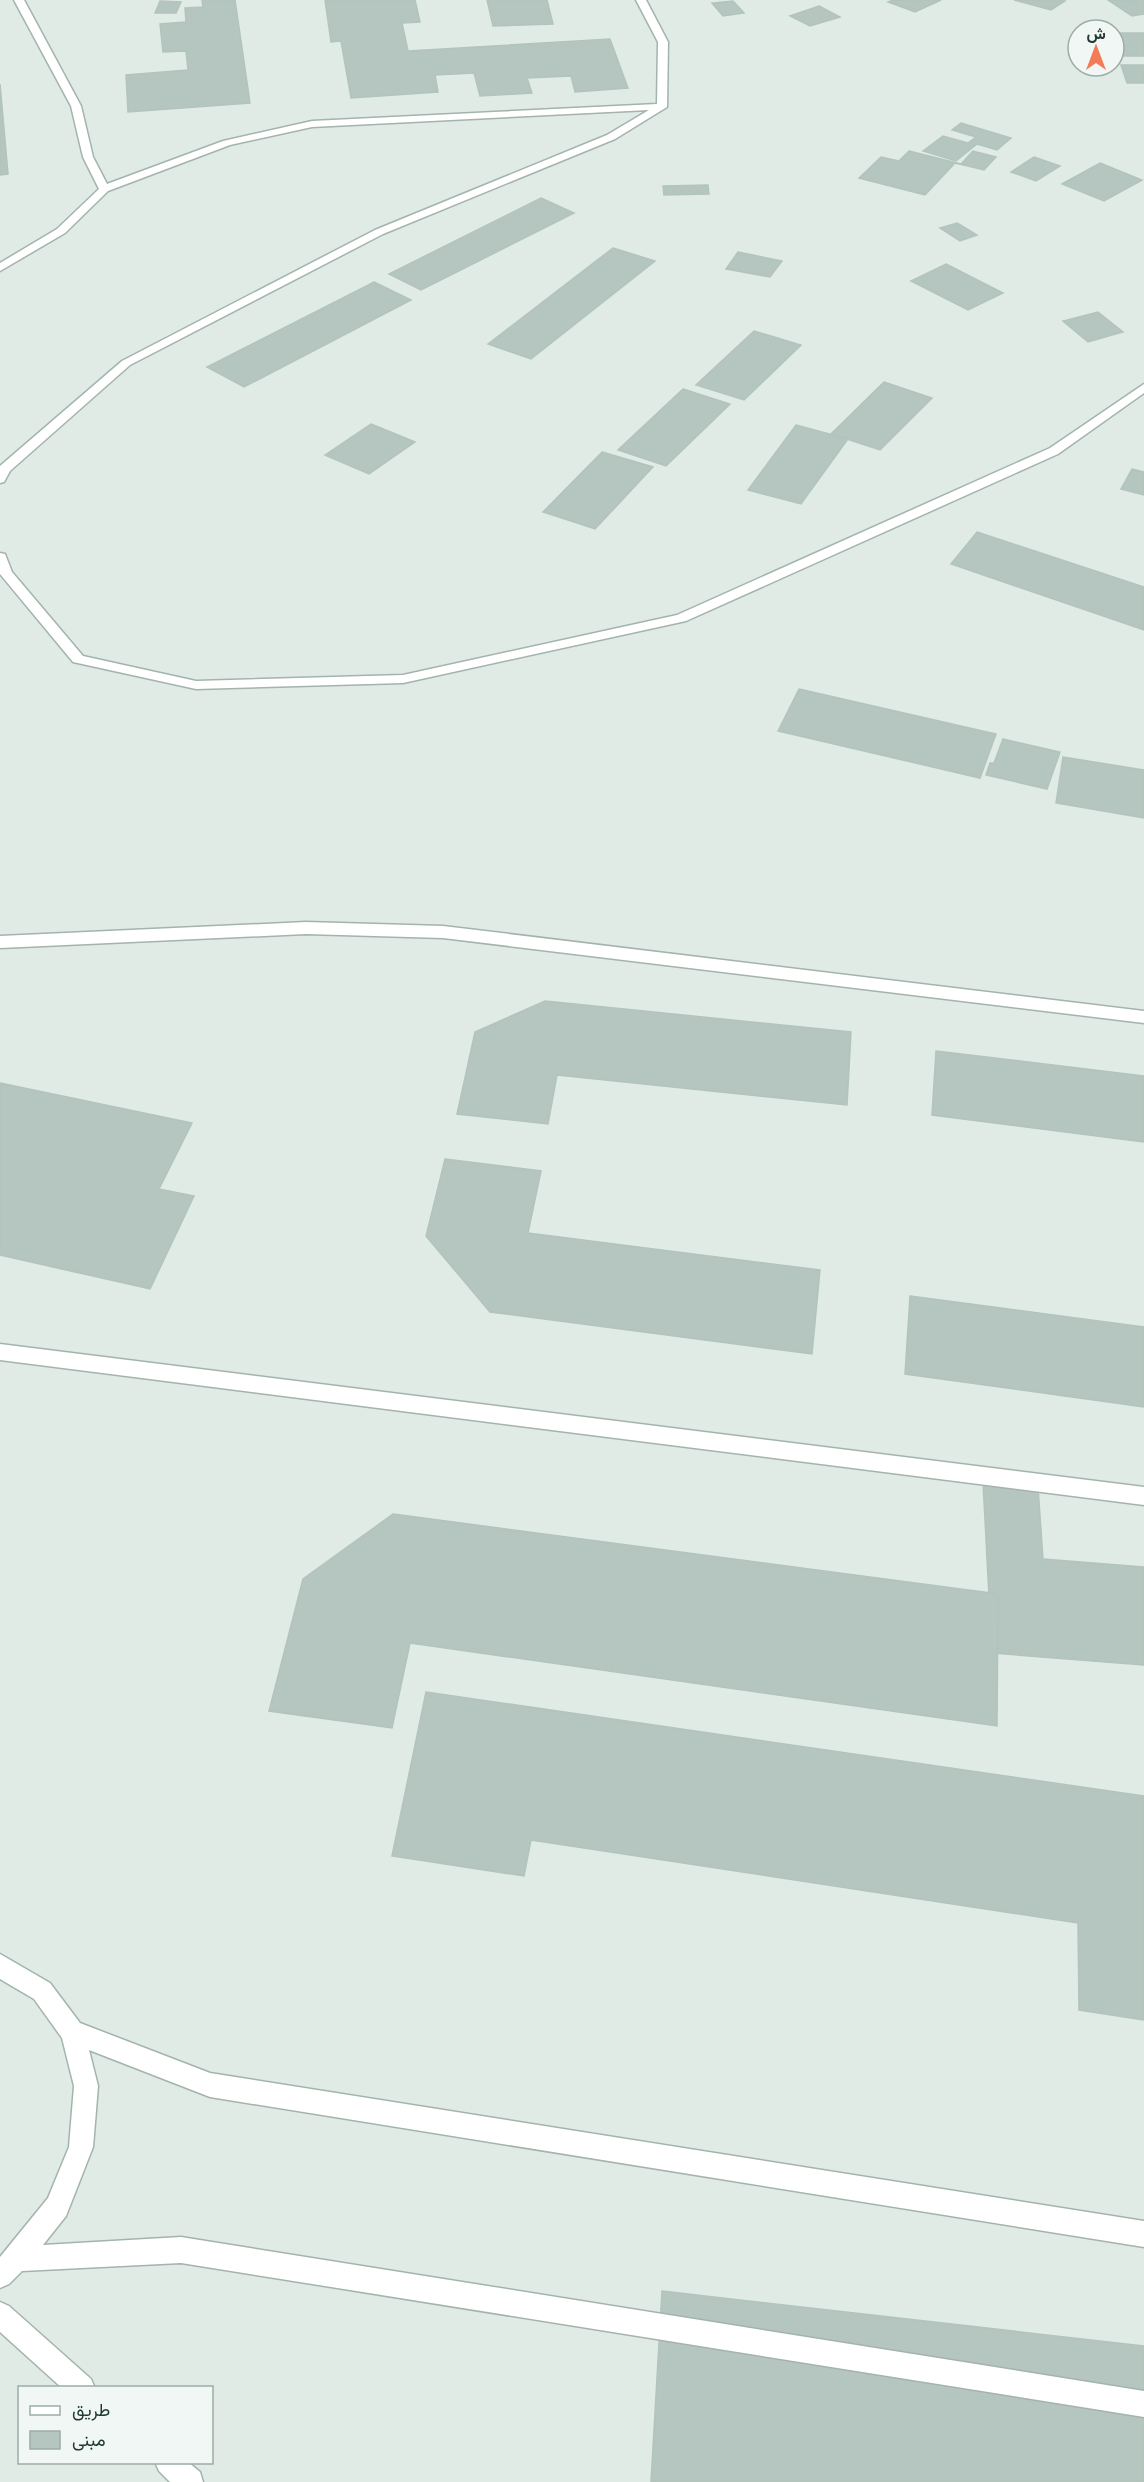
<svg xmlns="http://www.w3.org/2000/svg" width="1144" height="2482" viewBox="0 0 1144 2482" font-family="Mulish,Vazirmatn,sans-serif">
<rect width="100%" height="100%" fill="#e0ebe6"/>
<g fill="#b5c5bf" stroke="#b2c4bd" stroke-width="1.5">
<path d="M202,0h33l15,103 -122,9 -2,-37 62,-5 -2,-19 -23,1 -3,-28 26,-2 -1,-14 18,-1z"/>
<path d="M325,0h90l5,22 -18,1 6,28 202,-12 18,49 -53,4 -4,-16 -44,2 5,15 -52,3 -6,-23 -39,2 3,17 -87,6 -10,-57 -10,1z"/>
<path d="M487,0h60l6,24 -60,2z"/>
<path d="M893,0h48l-26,12 -27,-10z"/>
<path d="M1014,0h48l3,1 -14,9z"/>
<path d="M1108,0h36v14l-12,2z"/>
<path d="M160,1l21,1 -5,11h-21z"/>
<path d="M733,1l11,12 -21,3 -11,-13z"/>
<path d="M819,6l21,11 -30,9 -20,-10z"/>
<path d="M1114,33h30v23h-24z"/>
<path d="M1121,65h23v18h-17z"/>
<path d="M0,84l8,90 -8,1z"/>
<path d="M961,123l50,15 -14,12 -20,-6 -21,17 -33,-10 20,-15 25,7 8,-6 -24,-7z"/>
<path d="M909,151l52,13 12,-13 23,6 -12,13 -29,-7 -30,32 -66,-17 22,-21 18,4z"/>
<path d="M1034,157l26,9 -24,15 -25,-9z"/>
<path d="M1100,163l42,17 -38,21 -42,-17z"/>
<path d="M708,185l1,9 -45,1 -1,-9z"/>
<path d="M541,198l33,15 -153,77 -32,-16z"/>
<path d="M957,223l20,12 -17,6 -20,-13z"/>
<path d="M613,248l42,13 -124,98 -43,-15z"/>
<path d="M738,252l44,9 -12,16 -44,-8z"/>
<path d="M946,264l57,29 -35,17 -57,-29z"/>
<path d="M374,282l37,18 -167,87 -37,-20z"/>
<path d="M1098,312l25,20 -35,10 -25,-21z"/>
<path d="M754,331l47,14 -57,55 -48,-15z"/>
<path d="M884,382l48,16 -52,52 -49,-16z"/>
<path d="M683,389l47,15 -64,62 -48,-16z"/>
<path d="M371,424l44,18 -46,32 -44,-19z"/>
<path d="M796,425l52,14 -47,65 -53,-14z"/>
<path d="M602,452l51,15 -58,62 -52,-17z"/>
<path d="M1132,469l12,3v23l-23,-6z"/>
<path d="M977,532l167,55v43l-193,-66z"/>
<path d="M799,689l197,45 -16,44 -202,-47z"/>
<path d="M1003,739l57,13 -13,37 -61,-14 4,-12h4z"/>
<path d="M1063,757l81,13v48l-88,-15z"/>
<path d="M545,1001l306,31 -4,73 -290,-30 -9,49 -91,-10 18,-82z"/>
<path d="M936,1051l208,25v66l-212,-27z"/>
<path d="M0,1083l192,40 -33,66 35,7 -44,93 -150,-34z"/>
<path d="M445,1159l96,12 -13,62 292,37 -8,84 -322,-42 -64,-76z"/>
<path d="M910,1296l234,31v80l-239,-33z"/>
<path d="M983,1482l55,5 5,72 101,8v98l-152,-12z"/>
<path d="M393,1514l605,80 -1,132 -587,-83 -18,85 -123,-17 34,-132z"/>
<path d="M426,1692l718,104v224l-65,-10 -1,-87 -547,-83 -7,36 -132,-20z"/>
<path d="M662,2291l482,55v136h-493z"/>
</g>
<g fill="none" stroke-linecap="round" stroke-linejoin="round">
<g stroke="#a3b3ad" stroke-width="3">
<g id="minor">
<path d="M14,0h10l57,106 12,51 14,27 116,-43 89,-20 345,-17 1,-62 -22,-42h10l22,42 -1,65 -52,32 -232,95 -253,131 -120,106 -6,11 -4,1v-17l122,-105 253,-131 232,-95 42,-25 -337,17 -82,18 -122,46 -43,42 -65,38v-8l57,-34 42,-40 -16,-32 -12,-51z"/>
<path d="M1144,384v9l-86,61 -372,167 -283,62 -207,6 -123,-27 -73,-88v-21l5,1 7,18 71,84 113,25 207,-6 274,-60 373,-167z"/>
<path d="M306,922l137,4 701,85v12l-701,-85 -137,-4 -306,14v-12z"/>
<path d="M0,1344l1144,143v18l-1144,-145z"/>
<path d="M0,1954l50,29 30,40 130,50 934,148v26l-934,-150 -121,-47 9,36 -5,61 -27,69 -23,29 138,-8 963,154v26l-963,-154 -159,8 -13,13 -9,4v-31l48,-59 21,-51 5,-61 -12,-48 -28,-39 -34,-20z"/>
<path d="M0,2302l9,4 82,73 4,9h-33l-62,-56z"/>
<path d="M155,2462h33l12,10 3,10h-33l-11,-11z"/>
</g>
</g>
<use href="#minor" fill="#fff" fill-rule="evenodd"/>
</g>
<rect x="18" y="2386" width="195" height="78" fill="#f0f7f4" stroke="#9daca7" stroke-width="1.5"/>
<rect x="30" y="2406" width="30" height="9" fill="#ffffff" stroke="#9daca7" stroke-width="1.5"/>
<text x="72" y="2416" font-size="18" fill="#213b34">طريق</text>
<rect x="30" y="2431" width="30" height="18" fill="#b5c5bf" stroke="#9daca7" stroke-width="1.5"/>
<text x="72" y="2446" font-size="18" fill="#213b34">مبنى</text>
<g transform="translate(1096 48)"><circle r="28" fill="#f0f7f4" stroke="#9daca7" stroke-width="1.5"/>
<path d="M0-4.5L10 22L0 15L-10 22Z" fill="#f17c57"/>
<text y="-9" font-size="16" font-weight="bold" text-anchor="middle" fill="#213b34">ش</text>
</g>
</svg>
